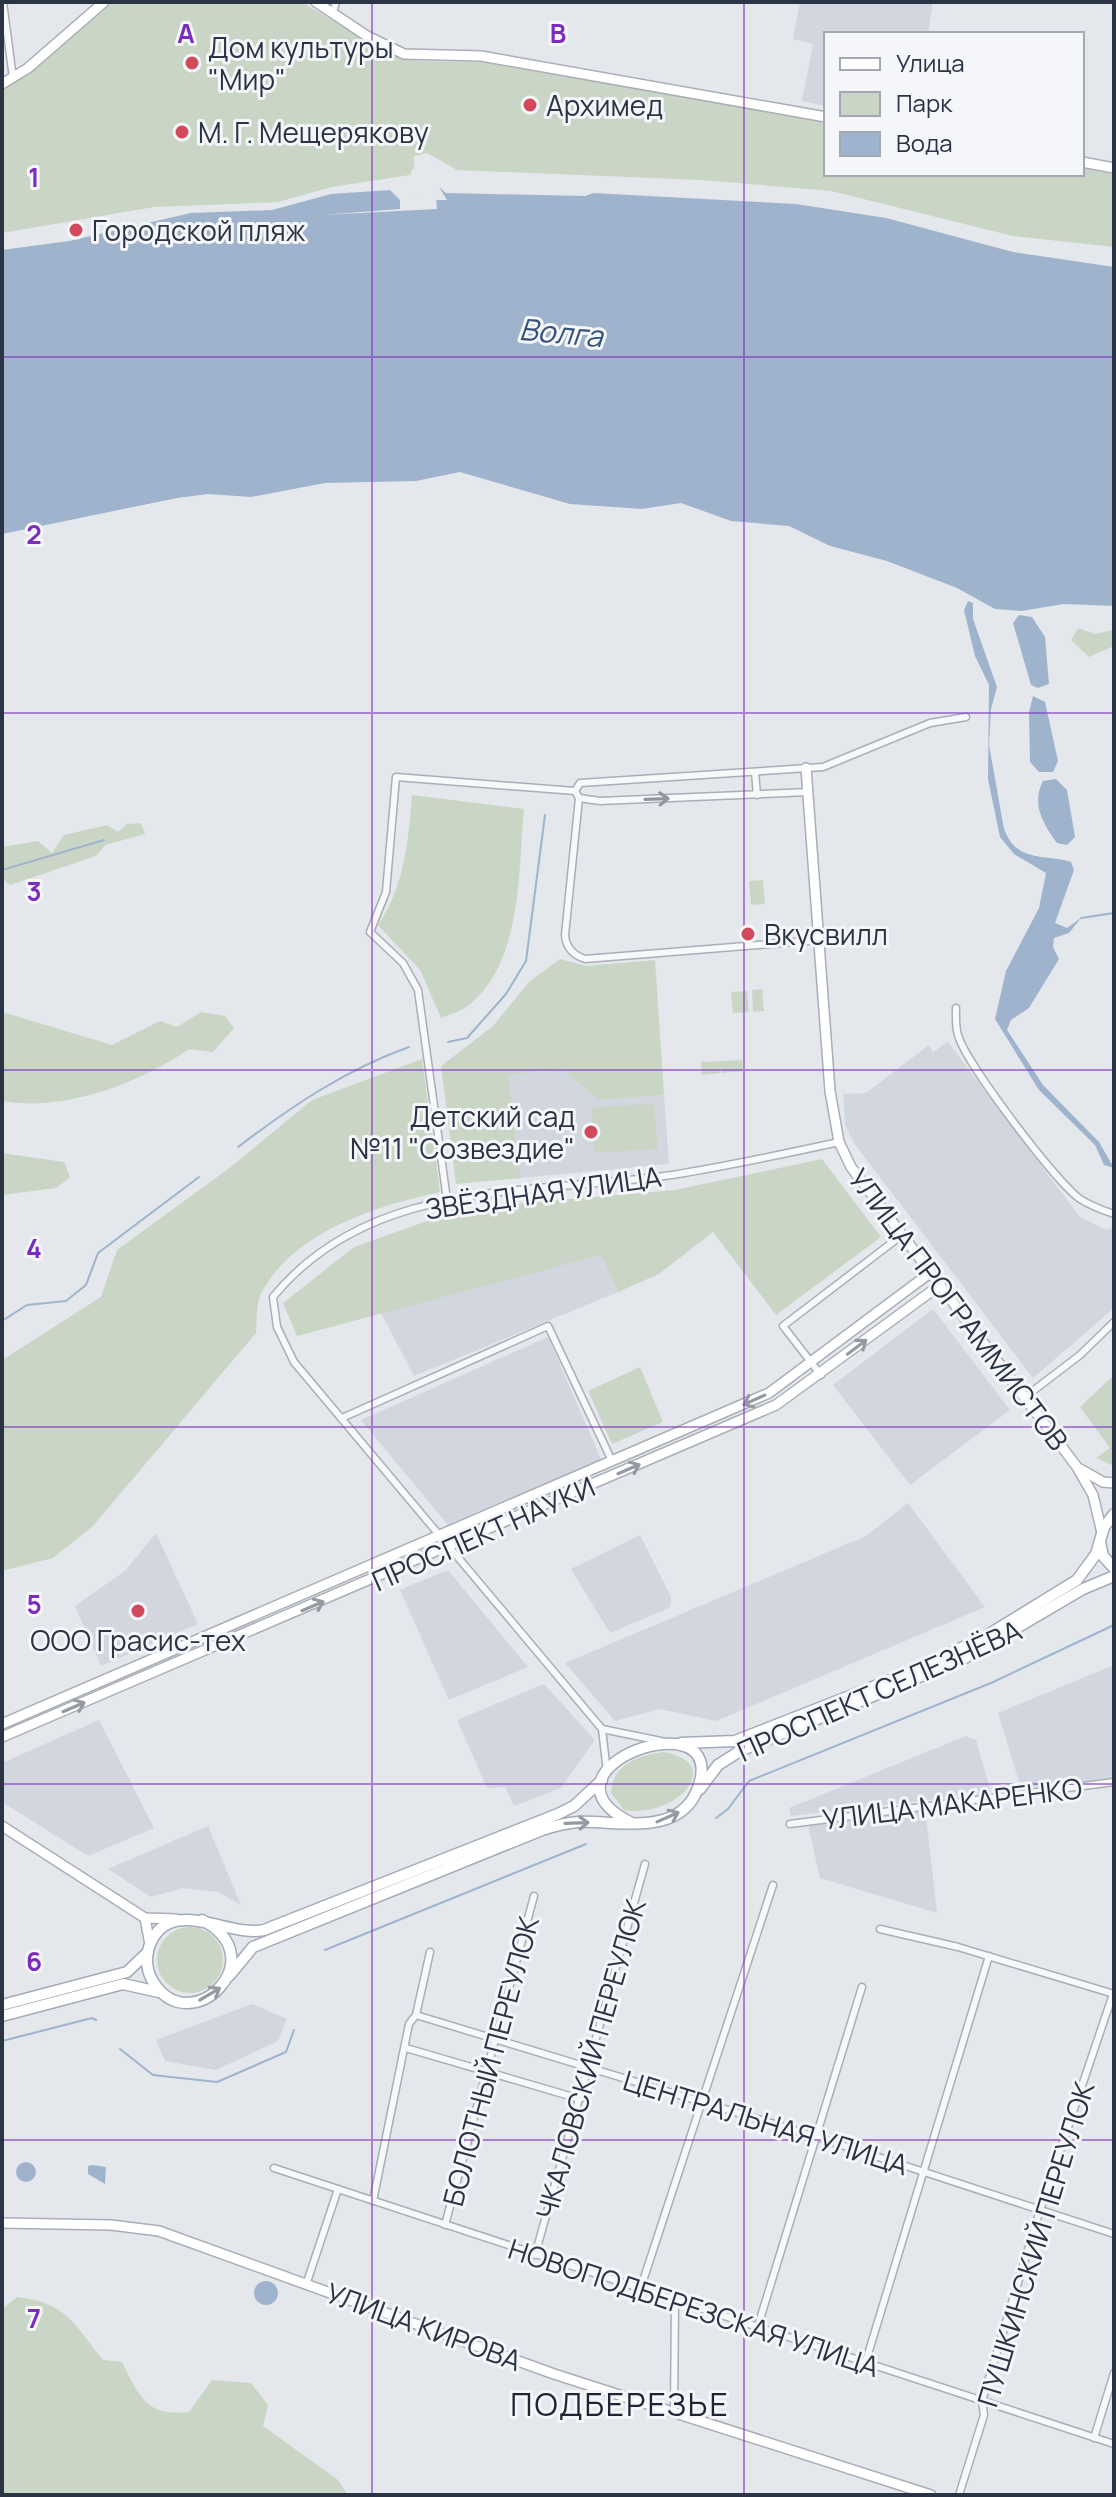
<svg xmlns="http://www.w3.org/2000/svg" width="1116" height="2497" viewBox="0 0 1116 2497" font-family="Manrope,sans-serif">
<rect width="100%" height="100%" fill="#e4e7ec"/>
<g fill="#d2d6de">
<path d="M800,2h133l-5,32h-102v72l-24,-5 11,-57 -20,-5z"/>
<path d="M948,1042l132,175 27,13 7,-3v81l-81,70 -179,-235 -9,-18 -2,-31 23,-1 63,-48 4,7z"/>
<path d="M563,1069l35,31 66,-5 5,69 -148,14 -13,-103z"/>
<path d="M601,1255l17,37 -204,84 -34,-65z"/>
<path d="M933,1309l77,101 -100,75 -77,-100z"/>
<path d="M548,1337l53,122 -153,66 -87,-105z"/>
<path d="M908,1503l77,104 -269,114 -56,-12 -45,12 -50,-58 301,-127z"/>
<path d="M156,1533l42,91 -97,42 -26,-60 50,-35z"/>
<path d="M640,1535l31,62v7l-2,4 -59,25 -39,-64z"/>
<path d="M448,1570l80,97 -79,33 -49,-110z"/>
<path d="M1114,1665v113l-93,10 -23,-75z"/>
<path d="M544,1684l51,56 -34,48 -47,18 -9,-19 -18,1 -30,-68z"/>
<path d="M99,1720l55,108 -66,28 -86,-54v-39z"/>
<path d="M966,1736l10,4 15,53 -200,23 -2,-8z"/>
<path d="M925,1808l12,105 -117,-35 -12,-53z"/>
<path d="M208,1826l33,79 -23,-13 -35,-4 -32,9 -43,-28z"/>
<path d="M252,2004l35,15 -9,22 -62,29 -51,-9 -9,-21z"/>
</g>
<g fill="#c9d6c5">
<path d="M113,2h188l89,51 27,8 65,1 344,60v52h256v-6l32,6v73l-101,-11 -182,-45 -130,-11 -244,-10 -30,-17 -13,3v11l-4,8 -78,12 -54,15 -124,5 -152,26v-141z"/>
<path d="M1078,628l17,6 19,-4v16l-25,11 -18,-17z"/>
<path d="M412,795l112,14c-6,62 -1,152 -55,196 -7,6 -19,9 -28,13l-21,-48 -42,-45c27,-40 30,-83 34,-130z"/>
<path d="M141,823l4,11 -40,11 -9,11 -86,29 -8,-7v-31l36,-6 14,12 12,-18 43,-10 11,7 9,-8z"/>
<path d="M763,880l2,24 -14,1 -2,-24z"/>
<path d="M560,959l26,7 69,-6 9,135 -66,5 -35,-31 -55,6 13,103 -65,6 -15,-118 52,-40 36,-44z"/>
<path d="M762,989l2,22 -11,1 -1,-22z"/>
<path d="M747,991l2,21 -16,1 -2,-21z"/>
<path d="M201,1012l24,4 9,12 -21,24 -24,-3c-51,35 -125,63 -187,52v-89l110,33 48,-24 17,6z"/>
<path d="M422,1059l18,133c-64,14 -149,40 -180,104 -4,10 -3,26 -4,37l-163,193 -40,32 -51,13v-211l99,-63 16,-47 115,-84 80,-66z"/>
<path d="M742,1060l1,11 -21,2 -2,-5v5l-18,2 -1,-13z"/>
<path d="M654,1103l4,46 -64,4 -3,-45z"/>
<path d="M2,1153l62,9 6,15 -14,11 -54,7z"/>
<path d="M822,1159l59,78 -105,78 -63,-83 -54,42 -41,18 -17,-37 -304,81 -14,-33 71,-56 76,-27 83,-16 162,-14z"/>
<path d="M640,1367l23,55 -51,22 -24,-53z"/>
<path d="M1114,1375v91l-18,-8 14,-10 -30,-41z"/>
<path d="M664,1752c63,12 11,67 -40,58l-13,-17c1,-29 29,-38 53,-41z"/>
<circle cx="190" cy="1960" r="33"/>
<path d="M17,2297c49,5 57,27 86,63l19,2c17,34 24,55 67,50l23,-32 39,3 17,22 -5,21 75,54 10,15h-346v-186z"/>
</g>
<g fill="#9fb4cc">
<path d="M439,187l7,6 139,3 8,-3 203,11 90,14 127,34 101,15v339l-50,-2 -43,7 -26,-2 -38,-21 -70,-27 -57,-15 -41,-20 -58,-5 -50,-18 -39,6 -72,-5 -110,-32 -44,9 -91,2 -74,14 -43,-3 -31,4 -175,36v-284l67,-9 122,-28 81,-3 59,-16 59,-4 10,10h47z"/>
<path d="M968,601l5,2v16l24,68 -6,22 -2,36 15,84c13,34 39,25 67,33l3,8 -19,53 12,5 14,-10 -12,15 -15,5 -1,9 6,12 -30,49 -18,12 -4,10 36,55 56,57 15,26 -10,-3 -9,-20 -56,-55 -44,-71 11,-48 33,-63 7,-35 -32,-19 -14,-17 -12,-58 1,-94 -14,-29 -11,-46z"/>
<path d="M1019,615l13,2 13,20 4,47 -11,4 -7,-3 -18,-62z"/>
<path d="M1033,696l12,6 13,59 -5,11h-14l-9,-10 -1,-50z"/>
<path d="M1056,779l11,11 8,47 -8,8 -10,-2c-14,-19 -26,-39 -14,-62z"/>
<circle cx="26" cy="2172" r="10"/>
<path d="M92,2165l14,2 -1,17 -17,-10v-8z"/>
<circle cx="266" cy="2293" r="12"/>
</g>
<path fill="#e4e7ec" d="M436,197l1,12 -116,6 79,-6v-9z"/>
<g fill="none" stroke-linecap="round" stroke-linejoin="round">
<g stroke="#9fb4cc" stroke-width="2">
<path d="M2,870l102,-30"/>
<path d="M1081,918l33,-5"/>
<path d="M448,1042l19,-4 39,-44 20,-33 19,-146"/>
<path d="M238,1147c54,-41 107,-77 171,-100"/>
<path d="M2,1321l25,-16 39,-4 20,-16 12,-32 101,-76"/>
<path d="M716,1818l12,-9 21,-28 242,-98 123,-58"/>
<path d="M325,1950l261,-106"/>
<path d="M2,2041l90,-23 4,2"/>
<path d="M120,2049l33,26 64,7 69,-30 8,-22"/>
</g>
<g stroke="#a9aeb7" stroke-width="9">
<g id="street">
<path d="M3,2l10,76"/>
<path d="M333,13l3,-11"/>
<path d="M755,772l2,23"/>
<path d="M579,798l21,3 209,-9"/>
<path d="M819,940l-234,19c-12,-4 -19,-11 -20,-24l14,-137 -4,-7 5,-8 243,-16 107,-44 36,-6"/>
<path d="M956,1008c0,10 -1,21 3,30 10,29 97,144 121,161 11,7 22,11 34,15"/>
<path d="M447,1200l-29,-210 -15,-27 -33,-31 16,-40 10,-115 179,14"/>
<path d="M821,1375l-38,-49 119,-91"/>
<path d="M1025,1397l55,-42 34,-33"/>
<path d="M342,1418l206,-92 64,135"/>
<path d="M602,1729l59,12"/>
<path d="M607,1772l-5,-43 -308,-367 -17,-35 -4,-30c98,-120 260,-102 399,-122 55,-9 112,-21 167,-33"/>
<path d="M790,1824l324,-42"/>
<path d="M880,1929l78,18 156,47"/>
<path d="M416,2015l401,122 297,97"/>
<path d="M406,2048l174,51"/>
<path d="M274,2168l840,276"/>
<path d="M373,2201l36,-177 7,-9 14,-63"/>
<path d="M445,2225l89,-329"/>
<path d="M535,2255l110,-391"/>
<path d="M307,2282l31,-93"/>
<path d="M640,2290l133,-405"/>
<path d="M757,2329l105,-342"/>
<path d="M865,2364l124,-408"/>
<path d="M674,2412l1,-110"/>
<path d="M1094,2438l20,-65"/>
<path d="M959,2495l25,-80 -2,-14 58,-191 73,-216"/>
</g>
</g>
<g stroke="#a9aeb7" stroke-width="12">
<g id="secondary">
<path d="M316,2l51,34 37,18 77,2 345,61"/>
<path d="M2,84l26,-16 76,-66"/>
<path d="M1082,162l32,6"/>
<path d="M806,768l24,323 9,51 12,25 226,300 16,28 9,38"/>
<path d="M1080,1469l23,13 11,1"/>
<path d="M2,1724l767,-331 161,-120"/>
<path d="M2,1737l774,-332 164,-120"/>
<path d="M2,1826l143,92 31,1"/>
<path d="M145,1918l5,27"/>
<path d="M2,2223l109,2 48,6 395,143 377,121"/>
</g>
</g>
<g stroke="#a3abb8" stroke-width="13">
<g id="primary">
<path d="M1100,1542l3,14 11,12"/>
<path d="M681,1743l54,-2 176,-69 75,-36 91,-56 19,-26 8,-27 10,-13"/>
<path d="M700,1789l18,-24 22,-14 225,-93 118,-69 31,-13"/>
<path d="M202,1920c74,38 -11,121 -48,63 -7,-10 -9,-24 -5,-36 19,-54 78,-9 115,-17l294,-116 16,-8 28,-26"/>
<path d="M229,1976l24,-29 289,-117c12,-4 23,-7 36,-8 39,-2 102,16 120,-34 33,-93 -176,-19 -66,35"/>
<path d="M2,2005l125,-33 21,-20"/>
<path d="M2,2016l121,-32 36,8"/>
</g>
</g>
<use href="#street" stroke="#f7f8fa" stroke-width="6"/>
<use href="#secondary" stroke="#fff" stroke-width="9"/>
<use href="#primary" stroke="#fff" stroke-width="10"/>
</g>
<defs><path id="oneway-shaft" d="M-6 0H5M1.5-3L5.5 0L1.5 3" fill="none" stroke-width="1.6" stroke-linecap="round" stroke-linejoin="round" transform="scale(2)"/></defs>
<use stroke="#9196a0" href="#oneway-shaft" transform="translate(657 799) rotate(-2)"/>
<g stroke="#959aa2">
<use href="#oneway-shaft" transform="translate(857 1347) rotate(-37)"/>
<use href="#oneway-shaft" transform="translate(754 1400) rotate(156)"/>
<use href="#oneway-shaft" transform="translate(629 1469) rotate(-23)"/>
<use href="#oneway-shaft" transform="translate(313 1606) rotate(-23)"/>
<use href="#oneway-shaft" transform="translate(74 1707) rotate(-23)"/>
<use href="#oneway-shaft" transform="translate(668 1817) rotate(-24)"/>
<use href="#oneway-shaft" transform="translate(577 1823) rotate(-2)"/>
<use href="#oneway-shaft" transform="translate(210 1994) rotate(-31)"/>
</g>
<path fill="none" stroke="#7b2cbf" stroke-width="2" stroke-opacity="0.55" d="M372,2v2493M744,2v2493M2,357h1112M2,713h1112M2,1070h1112M2,1427h1112M2,1784h1112M2,2140h1112"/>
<g fill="#d1495b" stroke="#f4f6f9" stroke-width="3">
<circle cx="192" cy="63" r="8"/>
<circle cx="530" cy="105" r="8"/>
<circle cx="182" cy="132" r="8"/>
<circle cx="76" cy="230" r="8"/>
<circle cx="748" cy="934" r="8"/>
<circle cx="591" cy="1132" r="8"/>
<circle cx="138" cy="1611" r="8"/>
</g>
<g text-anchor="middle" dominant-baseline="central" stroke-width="6" stroke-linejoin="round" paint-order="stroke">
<g font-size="28" fill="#2b3445" stroke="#f4f6f9" text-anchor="start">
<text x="208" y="47">Дом культуры<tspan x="208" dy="32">"Мир"</tspan></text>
<text x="546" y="105">Архимед</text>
<text x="198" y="132">М. Г. Мещерякову</text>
<text x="92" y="230">Городской пляж</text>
<text x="764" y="934">Вкусвилл</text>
<text x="575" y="1116" text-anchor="end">Детский сад<tspan x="575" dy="32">№11 "Созвездие"</tspan></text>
<text x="138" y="1640" text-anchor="middle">ООО Грасис-тех</text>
</g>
<g font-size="28" fill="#2b3445" stroke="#f4f6f9">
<text transform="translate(543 1192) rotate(-8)">ЗВЁЗДНАЯ УЛИЦА</text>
<text transform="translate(959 1309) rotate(53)">УЛИЦА ПРОГРАММИСТОВ</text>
<text transform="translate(483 1533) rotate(-24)">ПРОСПЕКТ НАУКИ</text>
<text transform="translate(879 1690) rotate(-24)">ПРОСПЕКТ СЕЛЕЗНЁВА</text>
<text transform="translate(952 1803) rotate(-7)">УЛИЦА МАКАРЕНКО</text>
<text transform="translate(590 2059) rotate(-74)">ЧКАЛОВСКИЙ ПЕРЕУЛОК</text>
<text transform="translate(490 2061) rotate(-75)">БОЛОТНЫЙ ПЕРЕУЛОК</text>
<text transform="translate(766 2122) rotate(17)">ЦЕНТРАЛЬНАЯ УЛИЦА</text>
<text transform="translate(1035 2244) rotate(-73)">ПУШКИНСКИЙ ПЕРЕУЛОК</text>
<text transform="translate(694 2307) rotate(18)">НОВОПОДБЕРЕЗСКАЯ УЛИЦА</text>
<text transform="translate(424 2326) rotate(20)">УЛИЦА КИРОВА</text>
</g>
<g font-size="30" font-style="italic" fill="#34527a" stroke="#f4f6f9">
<text transform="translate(561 332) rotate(5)">Волга</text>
</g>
<g font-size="32" letter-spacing="2" fill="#1d2536" stroke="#f4f6f9">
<text x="620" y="2404">ПОДБЕРЕЗЬЕ</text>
</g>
</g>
<g font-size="26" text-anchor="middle" font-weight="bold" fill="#7b2cbf" stroke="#f4f6f9" stroke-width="6" stroke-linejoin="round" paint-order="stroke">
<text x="186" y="43">A</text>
<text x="558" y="43">B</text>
<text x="34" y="187">1</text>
<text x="34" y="544">2</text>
<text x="34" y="901">3</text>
<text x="34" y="1258">4</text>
<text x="34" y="1614">5</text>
<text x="34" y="1971">6</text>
<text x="34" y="2328">7</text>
</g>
<rect width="1116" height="2497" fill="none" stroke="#2b3445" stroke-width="8"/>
<rect x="824" y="32" width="260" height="144" fill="#f4f6f9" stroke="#a4a8b1" stroke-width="2"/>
<rect x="840" y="58" width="40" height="12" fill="#ffffff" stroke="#a4a8b1" stroke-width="2"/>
<text x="896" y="72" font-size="24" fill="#2b3445">Улица</text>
<rect x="840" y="92" width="40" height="24" fill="#c9d6c5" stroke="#a4a8b1" stroke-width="2"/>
<text x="896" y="112" font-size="24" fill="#2b3445">Парк</text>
<rect x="840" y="132" width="40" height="24" fill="#9fb4cc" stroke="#a4a8b1" stroke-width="2"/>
<text x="896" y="152" font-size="24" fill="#2b3445">Вода</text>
</svg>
